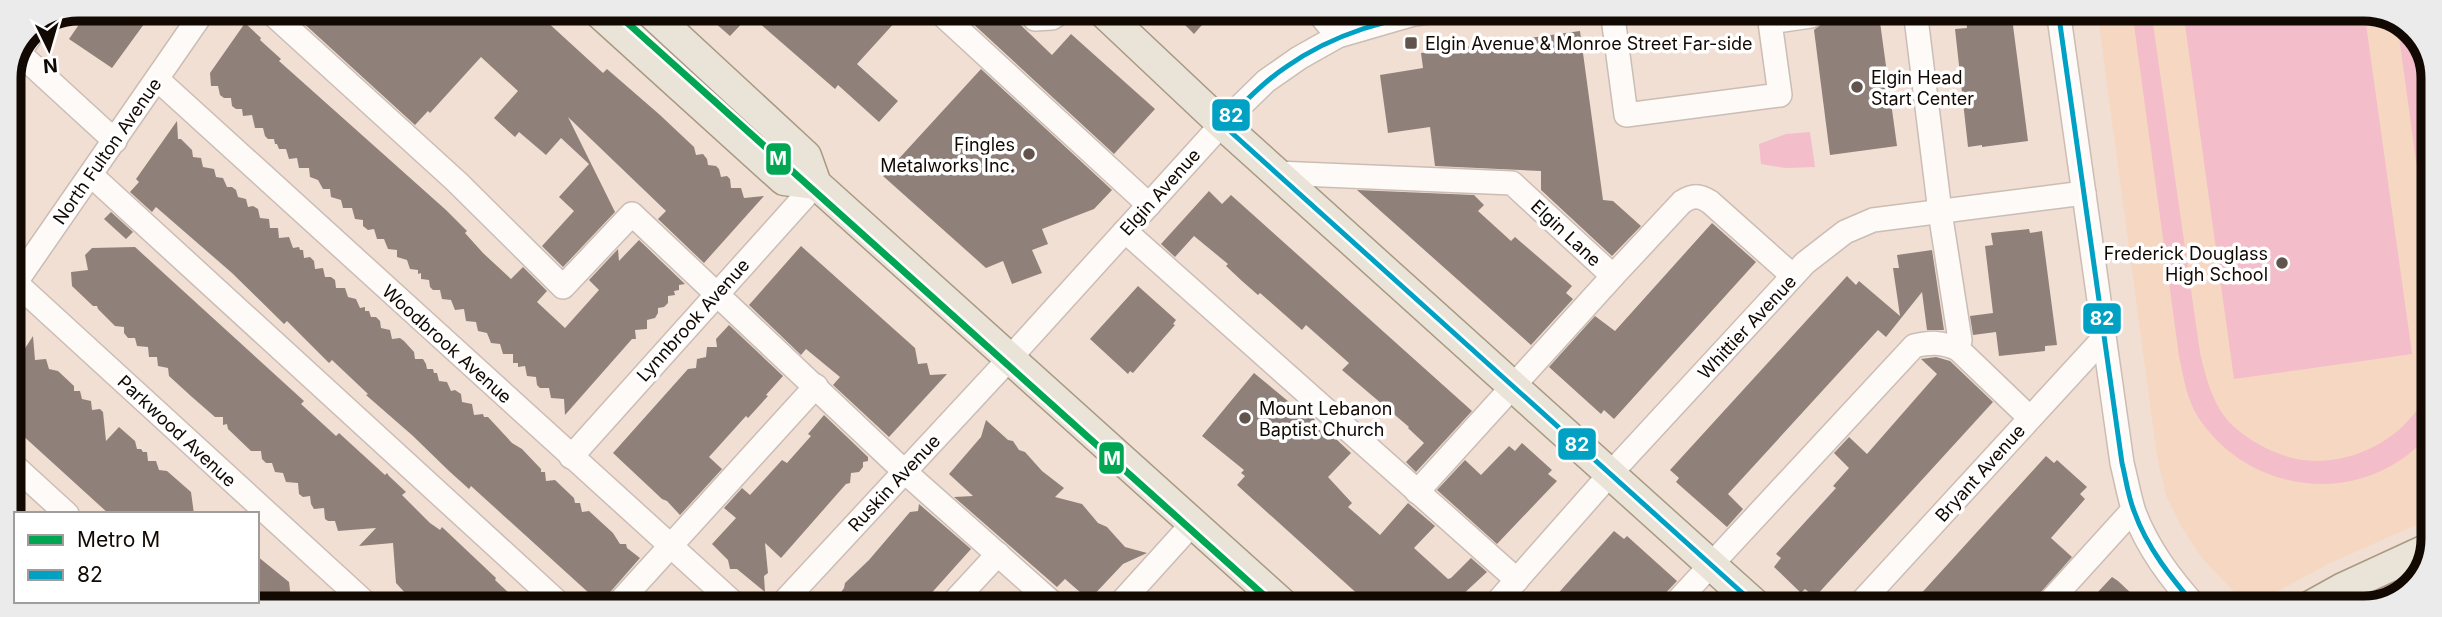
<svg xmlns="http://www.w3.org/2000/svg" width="2442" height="617" viewBox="0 0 2442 617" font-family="Inter,sans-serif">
<rect width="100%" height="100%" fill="#f1dfd3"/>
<path fill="#f5d7c2" d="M2097,10h280l39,22 17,38 -1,448 -102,45 -78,42 -20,-15 -30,-32 -21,-32 -15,-30 -9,-40z"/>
<g fill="#f3bdca">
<path d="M2132,10h19l49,343c6,25 13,53 32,72 18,17 47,32 71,35 54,7 115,-28 129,-82v53c-52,64 -143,70 -206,18 -11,-10 -23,-23 -31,-37 -9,-18 -12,-37 -16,-56z"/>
<path d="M2183,10h181l48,344 -178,25z"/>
<path d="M2397,21c5,3 15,7 19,11 25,28 16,203 16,247z"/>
<path d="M1810,132l5,35 -30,1 -24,-4 -2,-20 27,-10z"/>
<path d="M2425,565l-16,26 -45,17h-31z"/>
</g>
<g fill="#8f807a">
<path d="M79,9h76l-43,59 -43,-29 9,-13 -15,-11z"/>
<path d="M288,9h245l70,64 4,-4 53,46 34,32 2,8 7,-1 4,5 1,6 8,1 3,3 2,8 6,-1 3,3 1,9h10l3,10 20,-2 -60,67 -46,-44 8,-8 -98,-94 47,95 -52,55 -21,-21 32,-35 -15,-14 30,-33 -28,-26 -15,17 -27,-23 -4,5 -21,-19 24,-27 -37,-34 -51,56 -2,-2 -13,14z"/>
<path d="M699,9h208l-50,55 41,37 -19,21 -41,-37 -3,4 -85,-74 -20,21z"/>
<path d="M957,9h47l48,46 19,-21 84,75 -41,45z"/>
<path d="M1169,9h47l-22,25z"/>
<path d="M1965,10h46l17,131 -46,6v-2l-14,2 -13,-118 12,-1z"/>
<path d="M1879,15l18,131 -67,9 -16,-125 10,-8z"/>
<path d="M245,23l16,15 -1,2 21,19 -2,2 167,149 21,21 -2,2 18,20 28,26 12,-12 24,24 -10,11 28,26 34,-38 -10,-10 29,-31 1,12 20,-21 46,44 -6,1v5l-5,1 1,4 -7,1v7l-4,4 -6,1v5l-3,5 -8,2v9l-12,1 1,9h-4l-67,76 -1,-16 -13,-1 -2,-10h-9l-3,-3 -1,-8 -9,-1 -2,-10 -7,1v-4h-5v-9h-10l-3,-10 -9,-1 -4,-10 -9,-2 -2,-9 -10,-1 -2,-12 -9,1 -4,-10 -9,-1 -2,-9h-7l-3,-3 -1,-7 -8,-1v-6l-3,1v-4l-8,-1 -3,-9 -10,-3v-7l-9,-1 -4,-10h-7l-3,-10 -6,1 -5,-4v-6l-8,-1 -3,-11h-9l-2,-8 -10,-3 -1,-8h-7l-5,-9 -8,-3 -1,-9h-10l-2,-10 -8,1 -3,-10h-7l-2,-5h-2l-1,-5h-6l-3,-3 -2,-8h-8l-3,-13 -9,1 -1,-7h-6l-4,-3 -1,-8h-7l-4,-3 -2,-9h-7l-1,-13z"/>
<path d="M1580,31l23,169 10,1 28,25 -29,30 -71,-66v-19l-106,-5 -5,-39 -42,6 -8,-58 43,-7 -2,-15z"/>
<path d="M981,69l131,121 -18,19 -52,20 6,15 -16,6 10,23 -30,11 -9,-23 -17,7 -103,-92z"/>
<path d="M177,121l1,18h3l11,11 1,7 8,1 2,9 11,2 2,8 7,1 4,9h5l4,3 2,7 8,2 2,8 5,-1 5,3 2,9 9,1 1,9h8l1,10 10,-1 4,11 6,-1 1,3h3l1,8 6,-1 4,4 1,8 8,-1 2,9h6l4,3 1,8h9l3,9 8,2 4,9 5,-1v4h4l2,6h5l4,4 1,7 9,2 2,9 8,-1 4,3 10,11 1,7h8l3,5 1,5h6l1,4h3l2,8 8,1 4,9 4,-1 6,4 1,8 10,2 2,11 9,-1 1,3h4l24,26 10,6 19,20v3h4l1,9 9,-1 19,18 1,5h5l2,9 7,-1 24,22 7,11h6l1,4 13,10 -35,40 -4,6 -130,-118 -2,3 -20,-18 -36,-35 -47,-41 2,-1 -36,-34 -3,3 -42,-42 -3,3 -52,-51 -76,-66 -4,5 -22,-20 9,-10 -3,-3z"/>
<path d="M1357,190l117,5 10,10 -6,6 33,30 4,-4 57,49 -6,7 7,6 -42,46z"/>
<path d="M1209,191l13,13 9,-9 241,216 -56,61 -10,-10 18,-19 -16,-15 1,-1 -67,-57 7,-7 -43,-38 -4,5 -42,-37 -2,2 -16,-14 -16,-15 2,-2 -34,-28 -19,21 -14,-13z"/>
<path d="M111,212l22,20 -7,7 -22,-20z"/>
<path d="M1712,223l44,39 -142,157 -10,-9 -3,4 -52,-47 46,-51 20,15z"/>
<path d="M2029,229l1,4 12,-2 15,114 -12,1v5l-46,5 -3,-24 -23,3 -3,-19 23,-3 -8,-67 8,-1 -2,-12z"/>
<path d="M801,246l114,102 3,16 9,-1 3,12 17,-1 -58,63 -56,-52 7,-8 -34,-28 -5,6 -52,-50z"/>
<path d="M135,247l169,154 -3,3 35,32 3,-3 46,42 2,-2 2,3 17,16 -4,3 28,28 10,7 2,-3 54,51 -1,2 29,27h-94l14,-14 -38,1 -10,-11 -3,-40 -34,3 17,-18 -38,3 -3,-10h-7l-3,-2 -1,-11 -10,1 -3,-5 -1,-8 -7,1 -4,-3 -1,-11 -12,-1 -3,-9 -8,-1 -3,-9h-6l-4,-4 -1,-8h-10l-23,-22 -1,-5 -4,1v-8h-8l-23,-20 -23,-21 -1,-8 -10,-2 -1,-9h-8l-1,-10 -11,-1 -2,-8h-7l-4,-5v-6l-9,-1 -17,-17 -1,-3h-4l-21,-20 -1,-14 17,-2 -3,-15 7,-7z"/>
<path d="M1932,250l12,80h-17l-5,-38 -36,45 -8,-7 -150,164 15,15 -16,18 -51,-45 3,-4 -9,-8 177,-194 9,9 3,-4 41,35 -7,-48h6l-2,-13z"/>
<path d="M1138,286l38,34 -3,4 2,1 -42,48 -3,-2 -2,3 -38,-35z"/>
<path d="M729,325l54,51 -17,19 2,1 -20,22 -2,-2 -37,41 13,12 -42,46 -13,-14 -5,-2 -49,-46 75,-84 8,-1 1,-9 9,-2 1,-10h10l-1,-8z"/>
<path d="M33,336l2,24 11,-1 3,10 9,2 16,15v5h6l2,8 9,2 1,9 8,-1 3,3 3,29 13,-14 16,14 2,8h4l2,3h4l1,9h8l3,9 8,1 24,21 3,22h-85l-100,-91v-50z"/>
<path d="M1936,357l14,4 43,41 -178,195 -10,-8 -4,4 -27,-26 7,-9 -5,-4 60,-66 -3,-2 16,-18 -15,-15 15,-16 18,17 70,-80 -16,-15z"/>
<path d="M1254,373l46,38 3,-3 32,32 1,-1 15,14 -23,24 24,26 -4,4 32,28 28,-32 27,23 -21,22 34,31 3,-1 20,-20 16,14 -28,26 11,10h-97l-136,-123 8,-9 -4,-3 3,-3 -42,-34z"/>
<path d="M824,415l44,42v4l-5,1v5l-4,5 -8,1 -1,10 -4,1 -65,74 -16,-15 3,30 -4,3 1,16 -28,-23h-7l-2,-9 -16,-16 24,-26 -12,-10 18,-20 8,7 32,-35 5,3 24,-27 -3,-2z"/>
<path d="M986,420l22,20 5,1 6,9 6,2 17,19 22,17 -9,9 27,7 16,19 9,4 18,20 22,6 -24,11 -34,36 -24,-21 -8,8 -103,-90 19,-1 -24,-22 32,-37z"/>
<path d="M1522,443l30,27 -4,4 9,7 -60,63 -60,-54 28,-30 16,15 28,-29 6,5z"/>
<path d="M2046,456l8,7 3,-3 30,27 -7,7 5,5 -34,39 21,19 -45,51h-119z"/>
<path d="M919,504l52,45 -52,58h-67l-13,-12 5,-7 1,-5 24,-23 41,-48 8,-1z"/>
<path d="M1614,531l10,8 3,-3 50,45 -16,17 -4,10h-112z"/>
<path d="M257,556l32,26 3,25h-35z"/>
<path d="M2112,577l6,4 29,27h-64z"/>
</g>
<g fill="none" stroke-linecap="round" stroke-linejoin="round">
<g stroke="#cbbdb4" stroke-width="26">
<g id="minor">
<path d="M267,9l190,173 106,105 69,-73 273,258 152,135"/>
<path d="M936,9l213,196"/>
<path d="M1026,9l9,10 17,-1 13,-9"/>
<path d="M1316,10l22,26"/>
<path d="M1612,10l14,105 154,-20 -10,-73 41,-6 -1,-6"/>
<path d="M1915,10l25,202 20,128 -2,9"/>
<path d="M2058,10l64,453c4,16 7,33 12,49 14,37 37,67 63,96"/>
<path d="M20,51l18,-26"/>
<path d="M19,53l96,88"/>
<path d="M157,79l581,528"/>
<path d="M1277,173l235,10 101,93 69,-74c11,-7 17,-7 28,0l83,74"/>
<path d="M91,175l472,432"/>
<path d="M1125,231l392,349"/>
<path d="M16,283l354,324"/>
<path d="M9,292l196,-283"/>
<path d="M571,457l245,-273"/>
<path d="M9,461l58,53"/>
<path d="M1417,492l196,-216"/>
<path d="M13,556l3,-2"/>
<path d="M164,601l7,6"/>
<path d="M615,607l201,-221"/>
<path d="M779,607l231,-249 212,-234 44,-43 33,-23 39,-22 76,-22 33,-4"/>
<path d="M949,607l49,-53"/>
<path d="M1117,607l76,-84"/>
<path d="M1492,608l119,-135 194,-210 40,-31 28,-12 211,-27"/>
<path d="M1671,608l243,-262c17,-4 28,-4 44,3l72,69"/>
<path d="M1856,608l247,-269"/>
<path d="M2044,608l89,-98"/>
</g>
</g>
<g stroke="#a79982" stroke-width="33">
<g id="major">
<path d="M595,9l189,171 32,4"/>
<path d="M647,9l159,147 10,28 471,424"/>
<path d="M1100,9l122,115 537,484"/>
<path d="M2307,608l36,-20 89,-41"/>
</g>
</g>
<use href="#minor" stroke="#fdfaf8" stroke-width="23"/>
<use href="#major" stroke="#e9e3d8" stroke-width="30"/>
<g stroke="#fff" stroke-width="10">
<g id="bus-1">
<path d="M1447,10c-57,8 -113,23 -161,57 -24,16 -43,37 -64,57l537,484"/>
<path d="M2058,10l64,453c4,16 6,33 12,48 13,37 38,68 63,97"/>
</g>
</g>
<use href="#bus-1" stroke="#01a1c4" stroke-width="5"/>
<g stroke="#fff" stroke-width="12">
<path id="metro-1" d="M612,9l666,599"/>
</g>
<use href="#metro-1" stroke="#00a651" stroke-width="7"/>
</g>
<g fill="#61544c" stroke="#fff" stroke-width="2.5">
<rect x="1404" y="36" width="14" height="14" rx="3.5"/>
<circle cx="1857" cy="87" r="7"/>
<circle cx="1029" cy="154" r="7"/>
<circle cx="2282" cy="263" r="7"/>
<circle cx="1245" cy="418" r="7"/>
</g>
<g text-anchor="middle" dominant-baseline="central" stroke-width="7" stroke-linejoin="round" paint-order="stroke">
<g font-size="18" fill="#130903" stroke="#fff" text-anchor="start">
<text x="1425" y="43">Elgin Avenue &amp; Monroe Street Far-side</text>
<text x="1871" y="77">Elgin Head<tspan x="1871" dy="21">Start Center</tspan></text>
<text x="1015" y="144" text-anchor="end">Fingles<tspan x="1015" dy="21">Metalworks Inc.</tspan></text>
<text x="2268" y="253" text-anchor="end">Frederick Douglass<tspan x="2268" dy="21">High School</tspan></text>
<text x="1259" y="408">Mount Lebanon<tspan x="1259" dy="21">Baptist Church</tspan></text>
</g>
<g font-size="18" fill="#130903" stroke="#fff">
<text transform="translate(107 151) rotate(-55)">North Fulton Avenue</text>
<text transform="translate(1160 192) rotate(-48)">Elgin Avenue</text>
<text transform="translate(1566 233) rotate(43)">Elgin Lane</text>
<text transform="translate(693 320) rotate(-48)">Lynnbrook Avenue</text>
<text transform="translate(1747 327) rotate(-47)">Whittier Avenue</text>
<text transform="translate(447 344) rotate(42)">Woodbrook Avenue</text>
<text transform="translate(177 431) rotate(43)">Parkwood Avenue</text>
<text transform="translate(1980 473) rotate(-48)">Bryant Avenue</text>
<text transform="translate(894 483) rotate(-47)">Ruskin Avenue</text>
</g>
</g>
<path d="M0 0H2442V617H0ZM78 21H2364A57 57 0 0 1 2421 78V539A57 57 0 0 1 2364 596H78A57 57 0 0 1 21 539V78A57 57 0 0 1 78 21Z" fill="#ecebeb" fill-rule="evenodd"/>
<path fill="none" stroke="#130903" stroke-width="9" d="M78 21H2364A57 57 0 0 1 2421 78V539A57 57 0 0 1 2364 596H78A57 57 0 0 1 21 539V78A57 57 0 0 1 78 21Z"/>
<g stroke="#fff" stroke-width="2.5">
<rect x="1211" y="98" width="40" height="34" rx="7" fill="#01a1c4"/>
<rect x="765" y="142" width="27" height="34" rx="7" fill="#00a651"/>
<rect x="2082" y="302" width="40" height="33" rx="7" fill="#01a1c4"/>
<rect x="1557" y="427" width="40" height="34" rx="7" fill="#01a1c4"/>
<rect x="1098" y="441" width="27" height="34" rx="7" fill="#00a651"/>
</g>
<g font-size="19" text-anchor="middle" font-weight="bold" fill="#fff">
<text x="1231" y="122">82</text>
<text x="778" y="165">M</text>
<text x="2102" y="325">82</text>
<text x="1577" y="451">82</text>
<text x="1112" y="465">M</text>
</g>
<rect x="14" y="512" width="245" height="91" fill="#ffffff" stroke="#a19d9a" stroke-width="2"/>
<rect x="28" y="535" width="35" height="10" fill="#00a651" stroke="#a19d9a" stroke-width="2"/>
<text x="77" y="547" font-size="21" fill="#130903">Metro M</text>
<rect x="28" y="570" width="35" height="10" fill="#01a1c4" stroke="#a19d9a" stroke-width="2"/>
<text x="77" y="582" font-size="21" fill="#130903">82</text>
<g transform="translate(49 49) rotate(175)" stroke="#ffffff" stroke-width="5" paint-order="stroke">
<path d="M0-5L12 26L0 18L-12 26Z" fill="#130903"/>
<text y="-10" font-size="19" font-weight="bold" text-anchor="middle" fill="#130903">N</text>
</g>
</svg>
